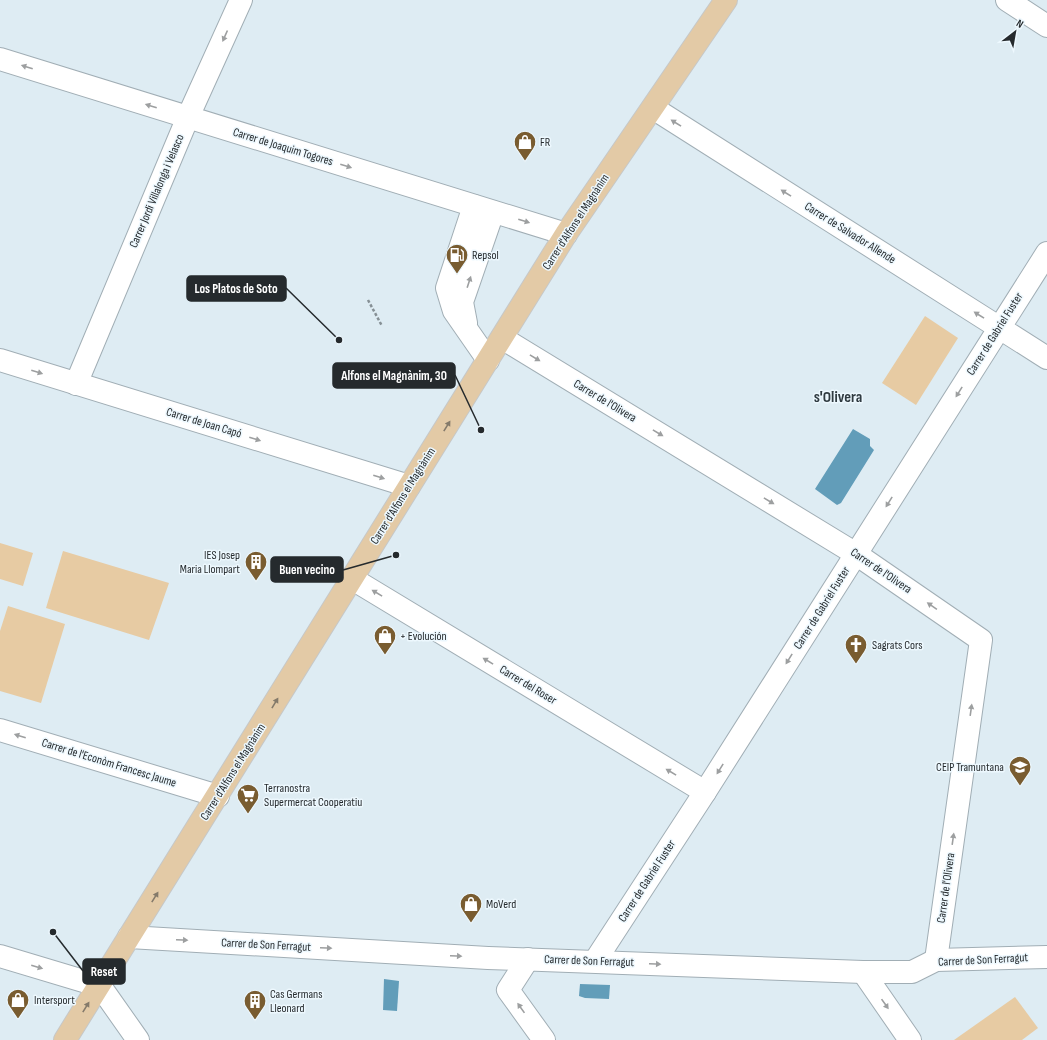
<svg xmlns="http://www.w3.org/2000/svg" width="1047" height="1040" viewBox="0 0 1047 1040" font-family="'Sofia Sans Condensed',sans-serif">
<rect width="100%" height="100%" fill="#deecf3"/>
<g fill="#e7cba3">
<path d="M925,316l33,22 -42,67 -34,-22z"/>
<path d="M0,543l33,10 -10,33 -23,-7z"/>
<path d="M63,551l106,32 -20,57 -103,-32z"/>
<path d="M8,606l57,18 -24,79 -41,-12v-60z"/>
<path d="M1015,997l23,31 -16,12h-68z"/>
</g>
<g fill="#629db9">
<path d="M853,429l17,10v7l4,4 -33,53 -4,2 -22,-16z"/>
<path d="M384,979l15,2 -2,30 -14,-1z"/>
<path d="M580,984l30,1 -1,14 -24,-1 -6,-2z"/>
</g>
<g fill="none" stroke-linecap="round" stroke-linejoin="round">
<g stroke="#a1aeb5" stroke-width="24">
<g id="minor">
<path d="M1007,0l40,26"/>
<path d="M0,59l566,175"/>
<path d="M653,108l394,250"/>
<path d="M474,206l-27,82 7,23 34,49"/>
<path d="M466,323l-4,-21 31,-90"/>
<path d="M502,338l354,216 125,86 -45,320"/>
<path d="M0,360l409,126"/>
<path d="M76,384l112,-267 53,-117"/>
<path d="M351,578l354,214"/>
<path d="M0,730l218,66"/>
<path d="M129,937l359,21 375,14h49l24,-12 111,-3"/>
<path d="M0,956l100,30 38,54"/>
<path d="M528,959l-20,31 36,50"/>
<path d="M595,961l110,-169 342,-539"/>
<path d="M863,972l47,68"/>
</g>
</g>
<g stroke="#c6c8c8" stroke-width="24">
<path id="major" d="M65,1040l501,-806 160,-234"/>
</g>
<path stroke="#869095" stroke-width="2.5" stroke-dasharray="3 2" stroke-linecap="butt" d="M368,300l14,26"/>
<use href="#minor" stroke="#fff" stroke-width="22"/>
<use href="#major" stroke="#e3caa6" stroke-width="22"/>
</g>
<defs><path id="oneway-solid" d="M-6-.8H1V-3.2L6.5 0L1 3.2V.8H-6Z"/></defs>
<g fill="#9d9fa0">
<use href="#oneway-solid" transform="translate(225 36) rotate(114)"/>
<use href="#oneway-solid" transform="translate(27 67) rotate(-163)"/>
<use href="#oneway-solid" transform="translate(151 106) rotate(-163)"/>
<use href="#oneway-solid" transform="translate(676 123) rotate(-148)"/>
<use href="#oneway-solid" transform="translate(346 166) rotate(17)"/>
<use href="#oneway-solid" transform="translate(786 193) rotate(-148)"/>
<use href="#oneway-solid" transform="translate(524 221) rotate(17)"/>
<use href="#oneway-solid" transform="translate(469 282) rotate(-72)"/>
<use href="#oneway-solid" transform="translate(979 315) rotate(-148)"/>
<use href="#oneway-solid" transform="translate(535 358) rotate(31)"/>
<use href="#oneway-solid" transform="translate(37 372) rotate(17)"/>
<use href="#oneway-solid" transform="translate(959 392) rotate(122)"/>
<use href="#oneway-solid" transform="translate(658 433) rotate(31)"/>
<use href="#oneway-solid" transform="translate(255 439) rotate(17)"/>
<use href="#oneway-solid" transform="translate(379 477) rotate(17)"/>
<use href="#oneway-solid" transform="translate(769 501) rotate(31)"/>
<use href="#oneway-solid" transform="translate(889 502) rotate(122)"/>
<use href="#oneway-solid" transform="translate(377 593) rotate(-149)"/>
<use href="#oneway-solid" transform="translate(932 606) rotate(-145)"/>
<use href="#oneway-solid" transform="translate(789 659) rotate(122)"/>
<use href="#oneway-solid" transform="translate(488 661) rotate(-149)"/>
<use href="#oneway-solid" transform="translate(971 710) rotate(-82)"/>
<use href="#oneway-solid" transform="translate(20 736) rotate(-163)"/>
<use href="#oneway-solid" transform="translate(720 769) rotate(122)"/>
<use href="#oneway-solid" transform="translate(671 772) rotate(-149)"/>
<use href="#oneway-solid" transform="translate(953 839) rotate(-82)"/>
<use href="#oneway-solid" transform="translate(182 940) rotate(3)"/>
<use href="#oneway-solid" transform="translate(326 948) rotate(3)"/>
<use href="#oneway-solid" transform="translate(456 956) rotate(3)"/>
<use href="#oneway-solid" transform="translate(655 964) rotate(2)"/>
<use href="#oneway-solid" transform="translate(37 967) rotate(16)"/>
<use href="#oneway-solid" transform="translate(885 1004) rotate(55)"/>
<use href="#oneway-solid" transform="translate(521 1008) rotate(-125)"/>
</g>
<g fill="#847a6a">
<use href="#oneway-solid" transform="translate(447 426) rotate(-58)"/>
<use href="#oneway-solid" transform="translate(275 703) rotate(-59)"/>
<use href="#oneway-solid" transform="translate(155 897) rotate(-58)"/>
<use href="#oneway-solid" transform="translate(86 1007) rotate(-58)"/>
</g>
<defs>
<g id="shop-pin" transform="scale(1.15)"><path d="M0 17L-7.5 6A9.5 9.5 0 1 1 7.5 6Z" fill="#795c30" stroke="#edf8fe"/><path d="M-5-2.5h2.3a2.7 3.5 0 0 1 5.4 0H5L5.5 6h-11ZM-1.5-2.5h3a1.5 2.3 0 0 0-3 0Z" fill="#fff"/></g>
<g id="fuel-pin" transform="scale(1.15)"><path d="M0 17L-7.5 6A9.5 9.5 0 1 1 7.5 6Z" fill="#795c30" stroke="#edf8fe"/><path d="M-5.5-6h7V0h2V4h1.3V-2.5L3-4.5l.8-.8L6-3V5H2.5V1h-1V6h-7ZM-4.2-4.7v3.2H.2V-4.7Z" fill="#fff"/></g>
<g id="building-pin" transform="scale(1.15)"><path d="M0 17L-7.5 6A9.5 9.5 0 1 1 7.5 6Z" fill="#795c30" stroke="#edf8fe"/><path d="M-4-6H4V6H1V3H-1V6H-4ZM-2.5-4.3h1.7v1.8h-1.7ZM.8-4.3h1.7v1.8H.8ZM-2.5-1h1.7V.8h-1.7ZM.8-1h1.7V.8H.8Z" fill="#fff"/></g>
<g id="church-pin" transform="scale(1.15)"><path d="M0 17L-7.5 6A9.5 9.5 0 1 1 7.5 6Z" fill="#795c30" stroke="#edf8fe"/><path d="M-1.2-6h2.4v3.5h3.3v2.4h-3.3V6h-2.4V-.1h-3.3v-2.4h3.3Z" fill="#fff"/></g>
<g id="school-pin" transform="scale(1.15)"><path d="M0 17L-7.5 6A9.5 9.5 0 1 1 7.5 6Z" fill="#795c30" stroke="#edf8fe"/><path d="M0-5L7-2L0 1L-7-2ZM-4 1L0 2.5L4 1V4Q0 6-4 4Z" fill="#fff"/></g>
<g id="supermarket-pin" transform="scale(1.15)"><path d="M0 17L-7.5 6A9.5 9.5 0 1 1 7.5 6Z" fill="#795c30" stroke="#edf8fe"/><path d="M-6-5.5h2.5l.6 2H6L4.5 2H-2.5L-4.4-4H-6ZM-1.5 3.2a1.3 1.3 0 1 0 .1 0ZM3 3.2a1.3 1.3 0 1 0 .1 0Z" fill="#fff"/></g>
</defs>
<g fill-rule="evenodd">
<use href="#shop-pin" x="525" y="142"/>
<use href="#fuel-pin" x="457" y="255"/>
<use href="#building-pin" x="256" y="562"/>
<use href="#shop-pin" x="385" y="636"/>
<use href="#church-pin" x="856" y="645"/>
<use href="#school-pin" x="1020" y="767"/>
<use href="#supermarket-pin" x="248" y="795"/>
<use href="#shop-pin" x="471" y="904"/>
<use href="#shop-pin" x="18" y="1000"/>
<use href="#building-pin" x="255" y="1001"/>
</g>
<g text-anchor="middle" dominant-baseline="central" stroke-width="3" stroke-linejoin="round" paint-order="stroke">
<g font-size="12" fill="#252a2d" stroke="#edf8fe" text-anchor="start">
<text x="540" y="142">FR</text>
<text x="472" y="255">Repsol</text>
<text x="240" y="555" text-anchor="end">IES Josep<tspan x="240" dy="14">Maria Llompart</tspan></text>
<text x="400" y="636">+ Evolución</text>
<text x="872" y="645">Sagrats Cors</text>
<text x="1004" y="767" text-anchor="end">CEIP Tramuntana</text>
<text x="264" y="788">Terranostra<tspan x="264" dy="14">Supermercat Cooperatiu</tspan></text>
<text x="486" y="904">MoVerd</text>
<text x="270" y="994">Cas Germans<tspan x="270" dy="14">Lleonard</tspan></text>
<text x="34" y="1000">Intersport</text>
</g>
<g font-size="12" fill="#252a2d" stroke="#edf8fe">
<text transform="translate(283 147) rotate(17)">Carrer de Joaquim Togores</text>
<text transform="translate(157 191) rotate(-67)">Carrer Jordi Villalonga i Velasco</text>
<text transform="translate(576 222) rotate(-57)">Carrer d'Alfons el Magnànim</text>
<text transform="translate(850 233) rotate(32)">Carrer de Salvador Allende</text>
<text transform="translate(995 334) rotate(-58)">Carrer de Gabriel Fuster</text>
<text transform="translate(605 401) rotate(31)">Carrer de l'Olivera</text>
<text transform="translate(204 423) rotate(17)">Carrer de Joan Capó</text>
<text transform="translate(403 496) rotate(-58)">Carrer d'Alfons el Magnànim</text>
<text transform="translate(881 571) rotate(34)">Carrer de l'Olivera</text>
<text transform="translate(822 608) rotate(-58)">Carrer de Gabriel Fuster</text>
<text transform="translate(528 685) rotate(31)">Carrer del Roser</text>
<text transform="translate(109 763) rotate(17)">Carrer de l'Econòm Francesc Jaume</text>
<text transform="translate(233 772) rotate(-58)">Carrer d'Alfons el Magnànim</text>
<text transform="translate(647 881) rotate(-57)">Carrer de Gabriel Fuster</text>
<text transform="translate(946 888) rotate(-82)">Carrer de l'Olivera</text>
<text transform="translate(266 945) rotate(3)">Carrer de Son Ferragut</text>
<text transform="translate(983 960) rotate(-3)">Carrer de Son Ferragut</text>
<text transform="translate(589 961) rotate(2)">Carrer de Son Ferragut</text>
</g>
<g font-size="16" font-weight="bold" fill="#303b41" stroke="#edf8fe">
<text x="838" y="397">s'Olivera</text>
</g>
</g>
<path fill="none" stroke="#252a2d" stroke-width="1.5" d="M339 340L286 288M481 430L455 375M396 555L343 570M53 932L83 971"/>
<g fill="#252a2d" stroke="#edf8fe" stroke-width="1.5">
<circle cx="339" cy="340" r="4"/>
<circle cx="481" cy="430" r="4"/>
<circle cx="396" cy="555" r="4"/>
<circle cx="53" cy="932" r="4"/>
</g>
<g fill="#252a2d" stroke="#252a2d" stroke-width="1.5">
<rect x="187" y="276" width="99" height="25" rx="4"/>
<rect x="333" y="363" width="122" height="25" rx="4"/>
<rect x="271" y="557" width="72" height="25" rx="4"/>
<rect x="83" y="959" width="42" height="25" rx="4"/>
</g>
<g font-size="13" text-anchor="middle" font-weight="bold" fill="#fff">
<text x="236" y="293">Los Platos de Soto</text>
<text x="394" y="380">Alfons el Magnànim, 30</text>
<text x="307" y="574">Buen vecino</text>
<text x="104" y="976">Reset</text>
</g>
<g transform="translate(1015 32) rotate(31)" stroke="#edf8fe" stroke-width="3" paint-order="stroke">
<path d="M0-3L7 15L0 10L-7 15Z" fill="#252a2d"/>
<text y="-6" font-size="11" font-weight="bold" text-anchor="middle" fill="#252a2d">N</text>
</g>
</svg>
